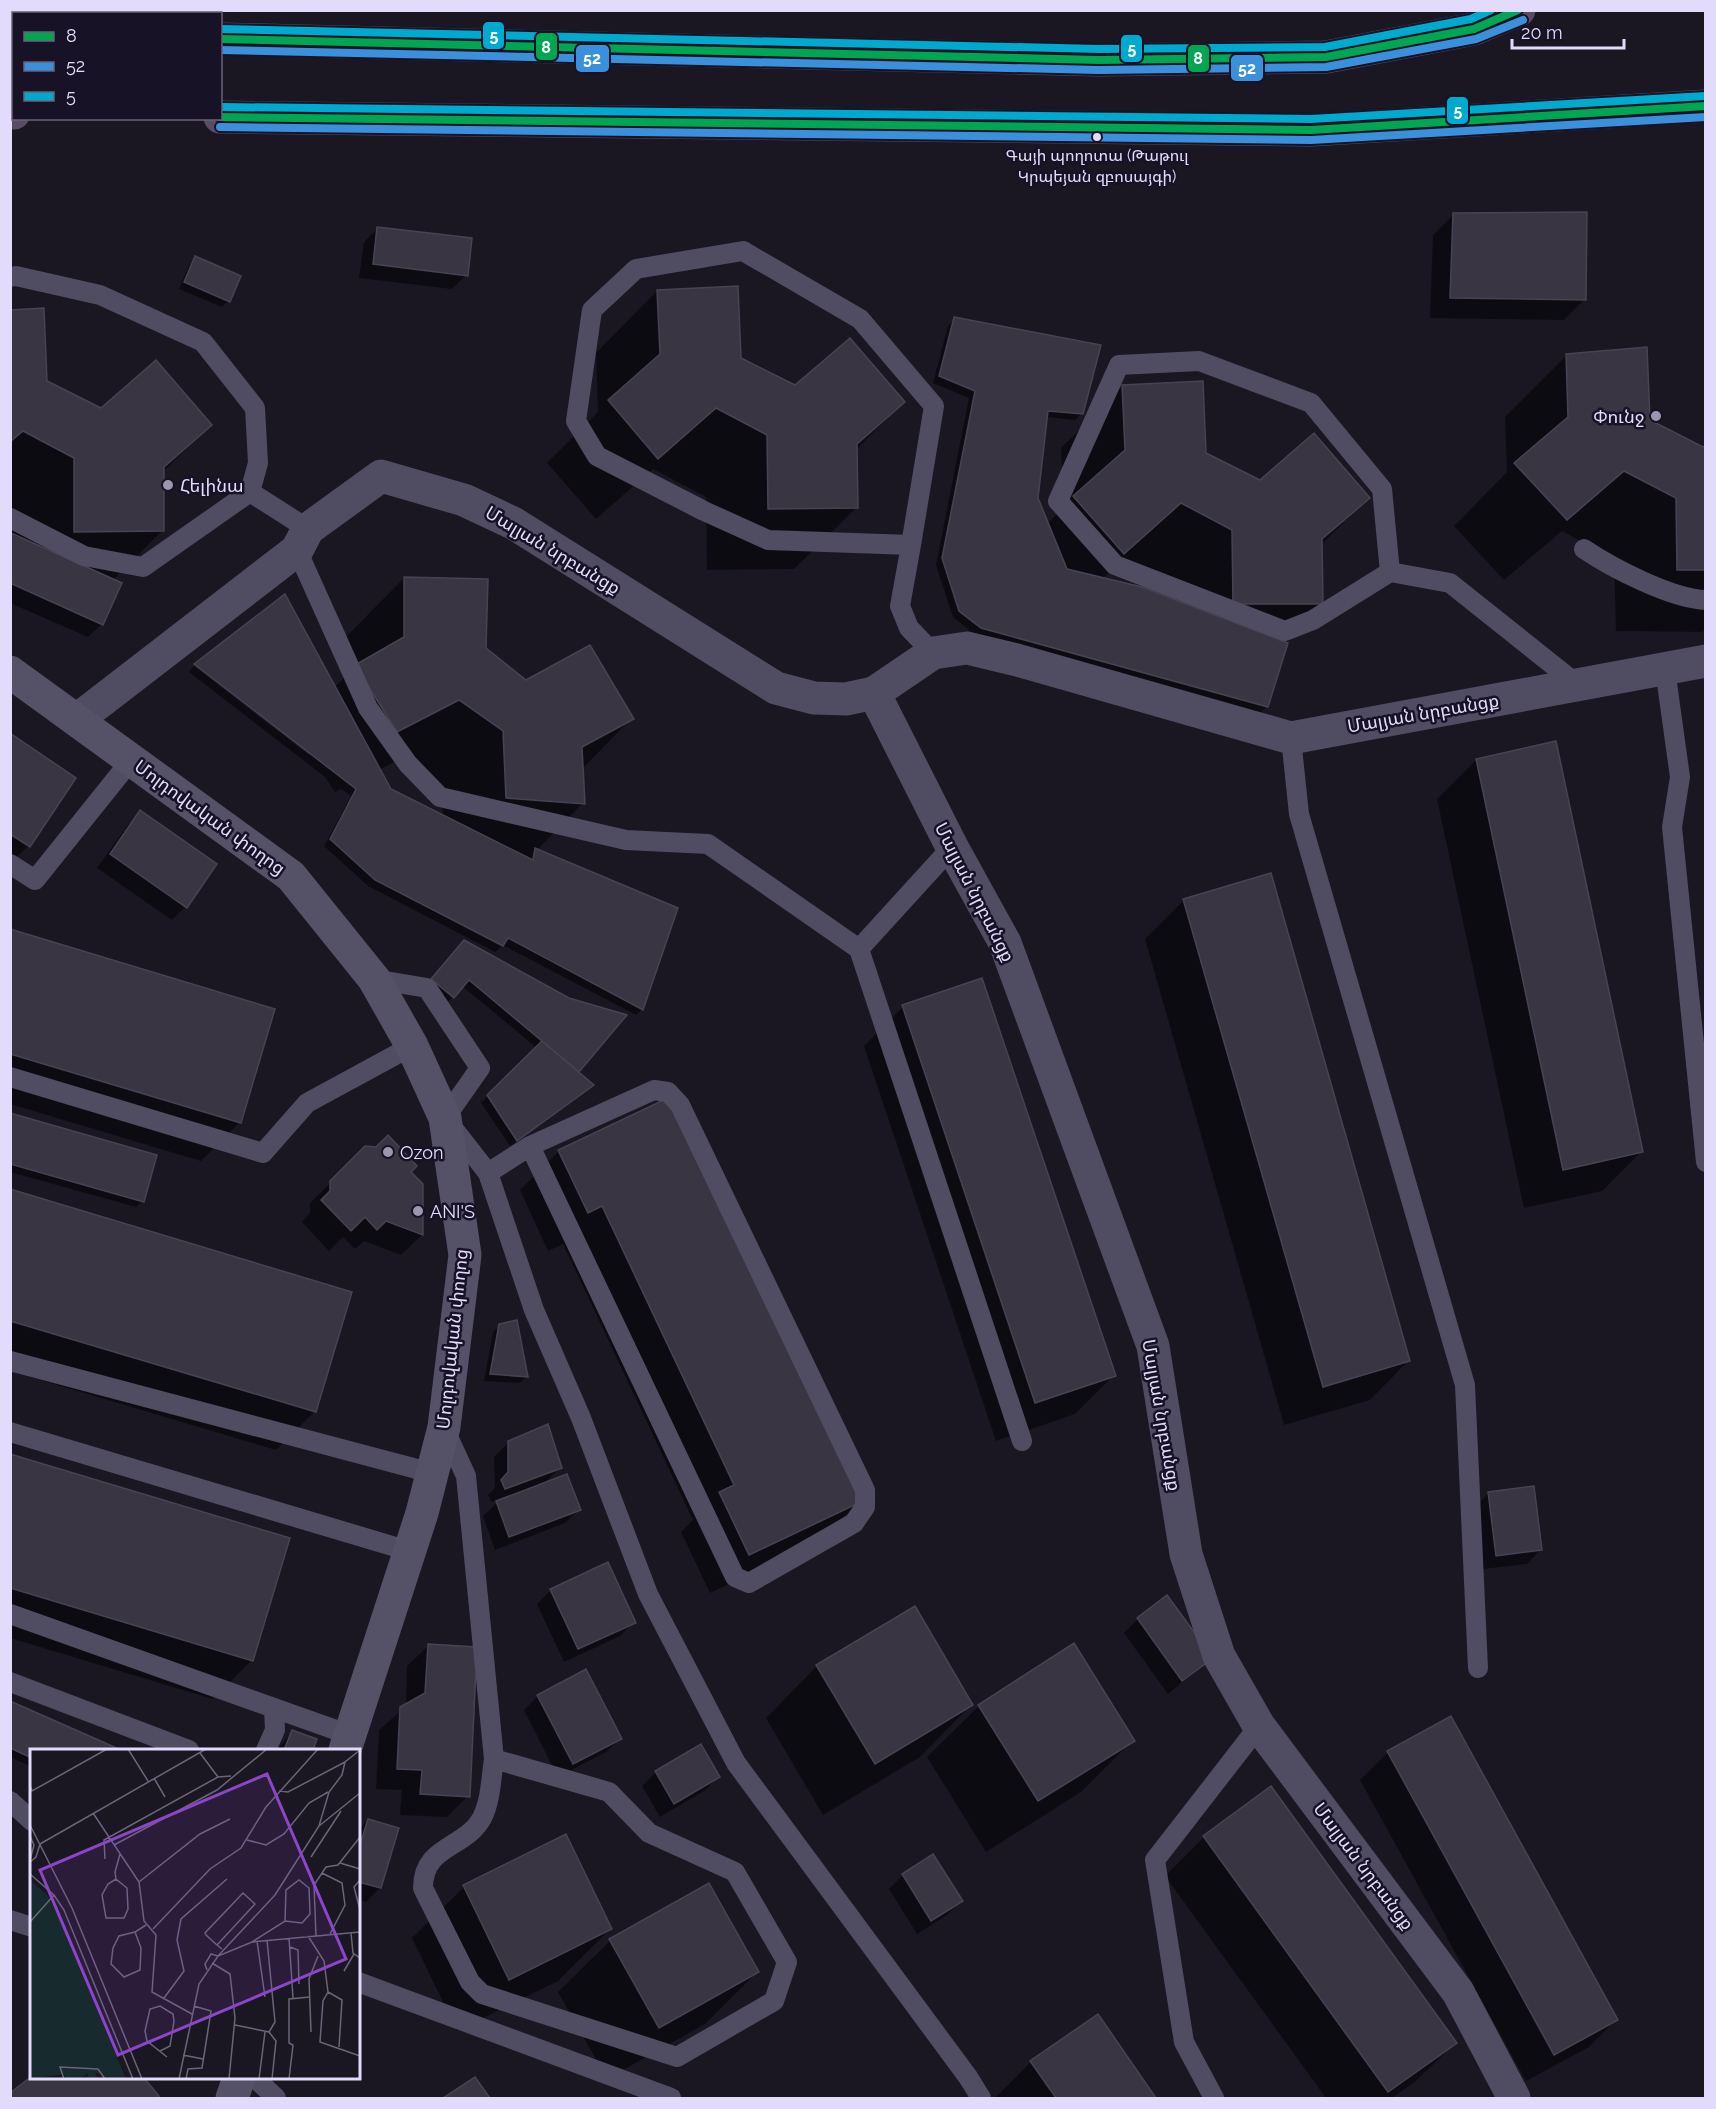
<svg xmlns="http://www.w3.org/2000/svg" width="1716" height="2109" viewBox="0 0 1716 2109" font-family="Raleway,'Noto Sans Armenian',sans-serif">
<rect width="100%" height="100%" fill="#1a1622"/>
<g fill="#0007" fill-rule="evenodd">
<path d="M1454,214l131,85 -21,21 -134,-2 3,-83z"/>
<path d="M378,228l88,47 -14,14 -93,-11 5,-36z"/>
<path d="M196,258l32,43 -6,6 -43,-18 10,-24z"/>
<path d="M657,291l83,68 55,27 108,16 -47,48v58l-62,61 -87,1 -1,-73 -53,-28 -57,50 -49,-56 51,-51 -2,-59z"/>
<path d="M10,312l36,69 55,28 109,16 -48,48 1,57 -50,50 -11,44 -14,13 -78,-34z"/>
<path d="M955,319l127,94 -7,7 -29,-3 -10,81 11,26 17,-17 -3,-59 62,-62 82,68 55,28 108,16 -47,47v58l-39,39 4,2 -20,63 -6,6 -286,-79 -21,-17 -17,-52 33,-167 -36,-15 15,-57zM1118,564l53,28v8l-69,-21z"/>
<path d="M1567,355l81,66 55,28 3,-2v182l-4,3 -86,-1 -2,-72 -52,-28 -58,49 -50,-54 53,-54 -2,-55z"/>
<path d="M404,578l122,104 106,36 -50,51 1,34 -46,47 105,159 -6,6 -133,-70 -8,7 -127,-66 -44,-40 27,-50 -10,-7 -6,3 -10,-15 -136,-105 5,-6 115,89 25,-67 9,-9v-39zM396,761l46,32 1,24 -53,-27 -11,-20z"/>
<path d="M10,735l18,111 -18,18z"/>
<path d="M1476,760l165,392 -39,39 -78,17 -87,-409z"/>
<path d="M141,812l44,95 -13,13 -75,-52 30,-42z"/>
<path d="M1184,900l224,461 -38,39 -86,25 -139,-486z"/>
<path d="M10,931l230,191 -39,39 -191,-57z"/>
<path d="M465,941l103,59 56,16 -47,56 15,13 -82,61 -29,-43 56,-55 -75,-62 -16,18 -20,-18z"/>
<path d="M903,1007l211,368 -39,39 -79,27 -132,-395z"/>
<path d="M10,1115l133,86 -7,6 -126,-35z"/>
<path d="M366,1148l43,24 12,13 1,50 -21,20 -37,-14 -9,8 -12,-12 -14,14 -27,-29 8,-9v-10z"/>
<path d="M559,1151l300,351 -39,38 -110,53 -29,-61 12,-12 -130,-276 -15,7 -28,-61z"/>
<path d="M10,1191l305,220 -39,39 -266,-79z"/>
<path d="M500,1326l26,51 -6,6 -36,-2 9,-49z"/>
<path d="M508,1443l52,25 -18,17 37,25 -14,13 -70,27 -12,-34 18,-17 -10,3 -3,-7 7,-7 -1,-31z"/>
<path d="M10,1455l242,205 -39,39 -203,-61z"/>
<path d="M1489,1493l51,57 -13,14 -44,5 -8,-62z"/>
<path d="M607,1564l27,58 -14,14 -56,26 -27,-58 14,-14z"/>
<path d="M1138,1619l73,39 -43,36 -44,-61z"/>
<path d="M428,1646l40,150 -21,21 -47,-2 2,-25 -26,-1 3,-59 27,-24 1,-40z"/>
<path d="M817,1666l154,39 -51,52 -97,58 -57,-97z"/>
<path d="M538,1696l82,42 -14,14 -48,25 -34,-67z"/>
<path d="M10,1703l107,47h-85v17l-22,-10z"/>
<path d="M979,1706l154,34 -52,52 -95,60 -59,-95z"/>
<path d="M292,1732l24,8 -5,10h-34z"/>
<path d="M1388,1752l228,268 -27,27 -63,34 -166,-301z"/>
<path d="M656,1772l62,5 -14,14 -44,26 -18,-31z"/>
<path d="M368,1820l12,68 -14,14 -8,-3v-69z"/>
<path d="M1204,1837l251,206 -39,38 -24,17h-66l-161,-222z"/>
<path d="M933,1856l28,45 -14,14 -30,19 -28,-45 14,-14z"/>
<path d="M708,1885l49,87 -52,52 -98,55 -49,-87 52,-51z"/>
<path d="M464,1887l146,42 -52,52 -101,50 -45,-93z"/>
<path d="M1097,2016l57,82h-159l36,-36z"/>
<path d="M32,2077l110,1 15,17 -3,3h-144v-3z"/>
<path d="M474,2079l14,19h-42z"/>
</g>
<g fill="#3a3543" stroke="#484354" stroke-width="1.5">
<path d="M1587,212l-1,88 -136,-2 3,-85z"/>
<path d="M377,227l95,11 -4,38 -95,-12z"/>
<path d="M195,256l46,20 -11,26 -46,-20z"/>
<path d="M738,286l3,72 54,27 55,-47 55,64 -48,42 1,64 -90,1 -1,-74 -51,-27 -58,51 -50,-59 52,-46 -3,-64z"/>
<path d="M44,308l3,73 54,27 55,-48 56,65 -48,42v64l-90,1v-74l-51,-27 -13,11v-132z"/>
<path d="M954,317l147,28 -18,69 -35,-3 -10,87 29,71 75,18 146,56 -20,64 -287,-79 -22,-17 -17,-53 33,-167 -36,-15z"/>
<path d="M1647,347l3,73 53,27 3,-2v125h-29l-1,-72 -52,-27 -57,49 -53,-57 54,-46 -2,-63z"/>
<path d="M1203,381l3,72 54,27 54,-47 56,65 -48,41 1,65h-90l-1,-74 -51,-27 -57,51 -51,-58 52,-46 -3,-65z"/>
<path d="M11,533l111,50 -19,42 -93,-42z"/>
<path d="M404,577l84,2 -2,69 40,32 64,-35 44,74 -52,28 3,57 -79,-6 -3,-67 -44,-31 -62,32 -42,-67 49,-28z"/>
<path d="M285,594l106,195 142,71 2,-12 143,60 -35,102 -135,-72 -5,8 -128,-66 -45,-41 26,-50 -162,-125z"/>
<path d="M10,733l66,45 -46,69 -20,-13z"/>
<path d="M1556,741l87,411 -80,18 -87,-411z"/>
<path d="M140,810l77,54 -30,44 -77,-54z"/>
<path d="M1271,873l139,488 -87,26 -140,-488z"/>
<path d="M10,929l265,80 -34,114 -231,-69z"/>
<path d="M464,940l105,58 58,17 -48,57 -110,-92 -15,18 -23,-19z"/>
<path d="M982,978l134,398 -81,27 -133,-398z"/>
<path d="M542,1041l52,44 -77,56 -30,-46z"/>
<path d="M670,1097l191,405 -112,53 -30,-63 15,-7 -132,-279 -14,7 -30,-63z"/>
<path d="M10,1113l147,42 -13,47 -134,-38z"/>
<path d="M388,1135l29,31 -6,6 12,12v51l-37,-14 -9,9 -12,-13 -14,14 -30,-31 9,-9v-10l35,-35 11,1z"/>
<path d="M10,1189l342,103 -36,120 -306,-91z"/>
<path d="M517,1320l11,57 -38,-3 9,-50z"/>
<path d="M548,1424l14,44 -57,21 -4,-9 7,-8v-31z"/>
<path d="M10,1454l280,84 -37,123 -243,-73z"/>
<path d="M567,1474l14,36 -72,27 -13,-36z"/>
<path d="M1534,1486l8,64 -46,6 -8,-64z"/>
<path d="M608,1562l28,61 -58,26 -28,-60z"/>
<path d="M1167,1595l46,63 -31,23 -45,-63z"/>
<path d="M915,1606l58,99 -98,59 -59,-99z"/>
<path d="M1074,1643l61,98 -97,60 -60,-96z"/>
<path d="M428,1644l49,3 -7,150 -50,-3 2,-24 -25,-1 3,-62 25,-14z"/>
<path d="M586,1669l36,70 -49,25 -36,-69z"/>
<path d="M10,1701l111,49h-89v8l-22,-10z"/>
<path d="M1451,1716l167,304 -64,35 -167,-304z"/>
<path d="M292,1730l25,9 -4,11h-29z"/>
<path d="M701,1744l19,33 -46,27 -19,-33z"/>
<path d="M1271,1786l186,257 -69,49 -185,-256z"/>
<path d="M368,1819l31,9 -18,60 -23,-6v-31z"/>
<path d="M566,1834l46,95 -103,51 -46,-95z"/>
<path d="M933,1854l30,47 -32,20 -29,-47z"/>
<path d="M709,1883l50,89 -100,56 -50,-89z"/>
<path d="M1098,2014l58,84h-100l-26,-37z"/>
<path d="M32,2076l112,2 15,18 -3,2h-146v-5z"/>
<path d="M475,2077l15,21h-47z"/>
</g>
<g fill="none" stroke-linecap="round" stroke-linejoin="round">
<g stroke="#504c61" stroke-width="20">
<path d="M10,277l6,-1 84,19 103,47 52,66 3,55 -8,29 -107,75 -59,-11 -74,-38"/>
<path d="M250,492l58,37"/>
<path d="M911,545l23,-139 -74,-87 -117,-68 -107,18 -44,41 -16,111 21,35 107,55 64,29 143,5 -11,61 9,22 24,25"/>
<path d="M1584,549c28,19 88,50 122,51"/>
<path d="M297,550l71,158 40,56 32,33 186,43 82,4 151,105 163,492"/>
<path d="M1390,572l-8,-83 -71,-86 -112,-42 -80,4 -61,136 57,64 170,66 28,-11 77,-48 60,11 128,102"/>
<path d="M1665,669l15,108 -8,50 34,335"/>
<path d="M1291,738l8,76 166,571 13,283"/>
<path d="M10,864l25,16 97,-121"/>
<path d="M859,949l93,-102"/>
<path d="M374,979l53,9 53,80 -35,50 43,55 46,137 47,108 67,176 88,169 232,314 13,21"/>
<path d="M10,1077l253,76 44,-50 105,-57"/>
<path d="M488,1173l42,-27 124,-56 14,2 12,13 185,385v17l-11,16 -105,60 -14,-6 -205,-431"/>
<path d="M10,1361l422,112"/>
<path d="M444,1428l22,48 28,283c-3,19 -3,41 -12,59 -17,31 -59,27 -59,70l47,94 12,12 195,63 97,-56 13,-39 -52,-90 -86,-39 -40,-41 -115,-33"/>
<path d="M10,1432l399,119"/>
<path d="M10,1614l340,121"/>
<path d="M10,1682l179,68"/>
<path d="M266,1750l9,-20 -1,-22"/>
<path d="M10,1801l22,20"/>
<path d="M10,1920l22,7"/>
<path d="M358,1982l313,116"/>
<path d="M255,2078l21,20"/>
<path d="M1214,2098l-30,-56 -29,-182 104,-134"/>
</g>
<g stroke="#504c61" stroke-width="33">
<path d="M874,693l78,154 53,96 148,403 33,208 33,102 40,70 199,266 56,106"/>
<path d="M78,719l219,-169 11,-21 73,-53 83,24 49,23 263,165 38,10 32,1 28,-6 59,-40 34,-5 50,12 274,78 415,-77"/>
</g>
<g stroke="#555166" stroke-width="33">
<path d="M10,672l281,204 83,103 38,67 33,72 20,137 -21,172 -22,86 -77,237"/>
<path d="M232,2098l7,-20"/>
</g>
<g stroke="#594d65" stroke-width="33">
<path d="M10,38h4"/>
<path d="M220,39l879,21 227,-3 148,-28 45,-19"/>
<path d="M10,113h4"/>
<path d="M220,117l1091,13 395,-24"/>
</g>
<g stroke="#181226" stroke-width="12">
<g id="bus-1">
<path d="M220,39l879,21 227,-3 148,-28 44,-19"/>
<path d="M220,117l1091,13 395,-24"/>
</g>
</g>
<g stroke="#181226" stroke-width="12">
<g id="bus-2">
<path d="M220,50l879,20 227,-3 150,-28 47,-19"/>
<path d="M220,127l1091,13 395,-23"/>
</g>
</g>
<g stroke="#181226" stroke-width="12">
<g id="bus-3">
<path d="M220,29l879,20 226,-2 146,-28 20,-9"/>
<path d="M220,107l1091,12 394,-23"/>
</g>
</g>
<use href="#bus-1" stroke="#00a651" stroke-width="8"/>
<use href="#bus-2" stroke="#3a90db" stroke-width="8"/>
<use href="#bus-3" stroke="#00a9ce" stroke-width="8"/>
</g>
<circle fill="#e3dbfb" stroke="#181226" stroke-width="2" cx="1097" cy="137" r="5"/>
<g fill="#9d96af" stroke="#181226" stroke-width="2">
<circle cx="1656" cy="416" r="6"/>
<circle cx="168" cy="485" r="6"/>
<circle cx="388" cy="1152" r="6"/>
<circle cx="418" cy="1211" r="6"/>
</g>
<g text-anchor="middle" dominant-baseline="central" stroke-width="5" stroke-linejoin="round" paint-order="stroke">
<g font-size="16" fill="#e3dbfb" stroke="#181226">
<text x="1097" y="155">Գայի պողոտա (Թաթուլ<tspan x="1097" dy="21">Կրպեյան զբոսայգի)</tspan></text>
</g>
<g font-size="18" fill="#e3dbfb" stroke="#181226" text-anchor="start">
<text x="1644" y="416" text-anchor="end">Փունջ</text>
<text x="180" y="485">Հելինա</text>
<text x="400" y="1152">Ozon</text>
<text x="430" y="1211">ANI'S</text>
</g>
<g font-size="18" fill="#e3dbfb" stroke="#181226">
<text transform="translate(553 550) rotate(31)">Մալյան նրբանցք</text>
<text transform="translate(1423 713) rotate(-10)">Մալյան նրբանցք</text>
<text transform="translate(210 817) rotate(36)">Մոլդովական փողոց</text>
<text transform="translate(975 892) rotate(63)">Մալյան նրբանցք</text>
<text transform="translate(452 1339) rotate(-84)">Մոլդովական փողոց</text>
<text transform="translate(1162 1415) rotate(80)">Մալյան նրբանցք</text>
<text transform="translate(1364 1866) rotate(53)">Մալյան նրբանցք</text>
</g>
</g>
<g transform="translate(30 1749)">
<rect width="330" height="330" fill="#1a1622"/>
<path d="M0,131l18,16 9,17 69,166h-20l-4,-6h-7l3,6h-11l1,-6 -8,6h-14l-2,-5 -34,5z" fill="#172a2d"/>
<path fill="none" stroke="#6a6579" stroke-width="1.5" d="M98,0l20,32M170,4l18,24M124,29l11,19M0,36l2,6 75,-42M249,42l9,1 57,-30M63,64l46,69 5,39 12,14 -4,57 40,22M0,76l42,83 70,171M289,77l41,-33M0,87l4,9 -4,15M217,91l19,5 18,-11 25,-31 19,-11M10,95l166,-95M84,96l103,-55 50,-41M281,108l30,-46M75,110l-1,-19 114,-63 13,-1M0,113l6,-5 4,-13M310,114l20,6M292,124l20,10 3,22 -15,29M0,125l24,21 10,15 69,169M86,130l-8,5 -6,11 4,23h18l4,-9 -1,-21 -11,-9 -1,-7 5,-18M330,131l-6,7 6,23M109,133l61,-48 30,-15M0,173l24,-27M123,180l57,-60 31,-21 25,-41 52,-58M105,183l-16,4 -6,12 -2,16 13,13 16,-7 1,-22 -6,-16 11,-7M321,184l2,20 7,5M278,187l16,25 4,31 14,8 -3,47M286,187l-2,-51 12,-18 12,-2 22,-28M259,189l4,60M237,191l8,82 -6,10M227,192l8,56M222,193l33,-21 17,2 8,-9 -1,-26 -10,-8 -13,10 -1,31M187,196l38,-41 -12,-11 -38,40 1,2 11,10 5,4M260,198l8,3 1,34M182,214l18,11 5,44 -6,61M177,221l-2,-6 6,-10 7,2 57,-61 44,-69 10,-34 13,-17 3,-13 15,-12M314,222l10,-17M298,243l-5,9 -3,41 40,14M134,249l20,-27 -7,-31 4,-21 46,-40M205,276l34,7 7,9 -4,38M281,283l-2,-53 9,-23M130,302l10,-5 4,-25 -1,-7 -13,-8 -10,3 -5,22 2,10 20,16M153,306l20,4M34,330l-4,-12 38,2 7,10M149,330l20,-95 19,-28 34,-14 108,-10M156,330l2,-10 14,-1 9,-57 -17,-5M229,330l6,-47M259,330l4,-34 -4,-2v-44l21,-2"/>
<path fill="#8b46c8" fill-opacity="0.15" stroke="#8b46c8" stroke-width="3" d="M237,25l79,185 -228,96 -78,-185z"/>
<rect width="330" height="330" fill="none" stroke="#e3dbfb" stroke-width="3"/>
</g>
<g stroke="#181226" stroke-width="2">
<rect x="482" y="21" width="23" height="29" rx="6" fill="#00a9ce"/>
<rect x="535" y="32" width="23" height="29" rx="6" fill="#00a651"/>
<rect x="1120" y="34" width="23" height="29" rx="6" fill="#00a9ce"/>
<rect x="575" y="44" width="35" height="29" rx="6" fill="#3a90db"/>
<rect x="1187" y="44" width="23" height="29" rx="6" fill="#00a651"/>
<rect x="1230" y="54" width="34" height="28" rx="6" fill="#3a90db"/>
<rect x="1446" y="96" width="23" height="29" rx="6" fill="#00a9ce"/>
</g>
<g font-size="16" text-anchor="middle" font-weight="bold" fill="#fff">
<text x="494" y="41">5</text>
<text x="546" y="53">8</text>
<text x="1132" y="54">5</text>
<text x="592" y="64">52</text>
<text x="1198" y="64">8</text>
<text x="1247" y="74">52</text>
<text x="1458" y="116">5</text>
</g>
<rect width="1716" height="2109" fill="none" stroke="#e3dbfb" stroke-width="24"/>
<rect x="12" y="12" width="210" height="108" fill="#181226" stroke="#69627b" stroke-width="1.5"/>
<rect x="24" y="32" width="30" height="9" fill="#00a651" stroke="#69627b" stroke-width="1.5"/>
<text x="66" y="42" font-size="18" fill="#e3dbfb">8</text>
<rect x="24" y="62" width="30" height="9" fill="#3a90db" stroke="#69627b" stroke-width="1.5"/>
<text x="66" y="72" font-size="18" fill="#e3dbfb">52</text>
<rect x="24" y="92" width="30" height="9" fill="#00a9ce" stroke="#69627b" stroke-width="1.5"/>
<text x="66" y="102" font-size="18" fill="#e3dbfb">5</text>
<path d="M1512 39v9h112v-9" fill="none" stroke="#e3dbfb" stroke-width="3"/>
<text x="1521" y="39" font-size="18" fill="#e3dbfb" stroke="#181226" stroke-width="4.5" paint-order="stroke">20 m</text>
</svg>
